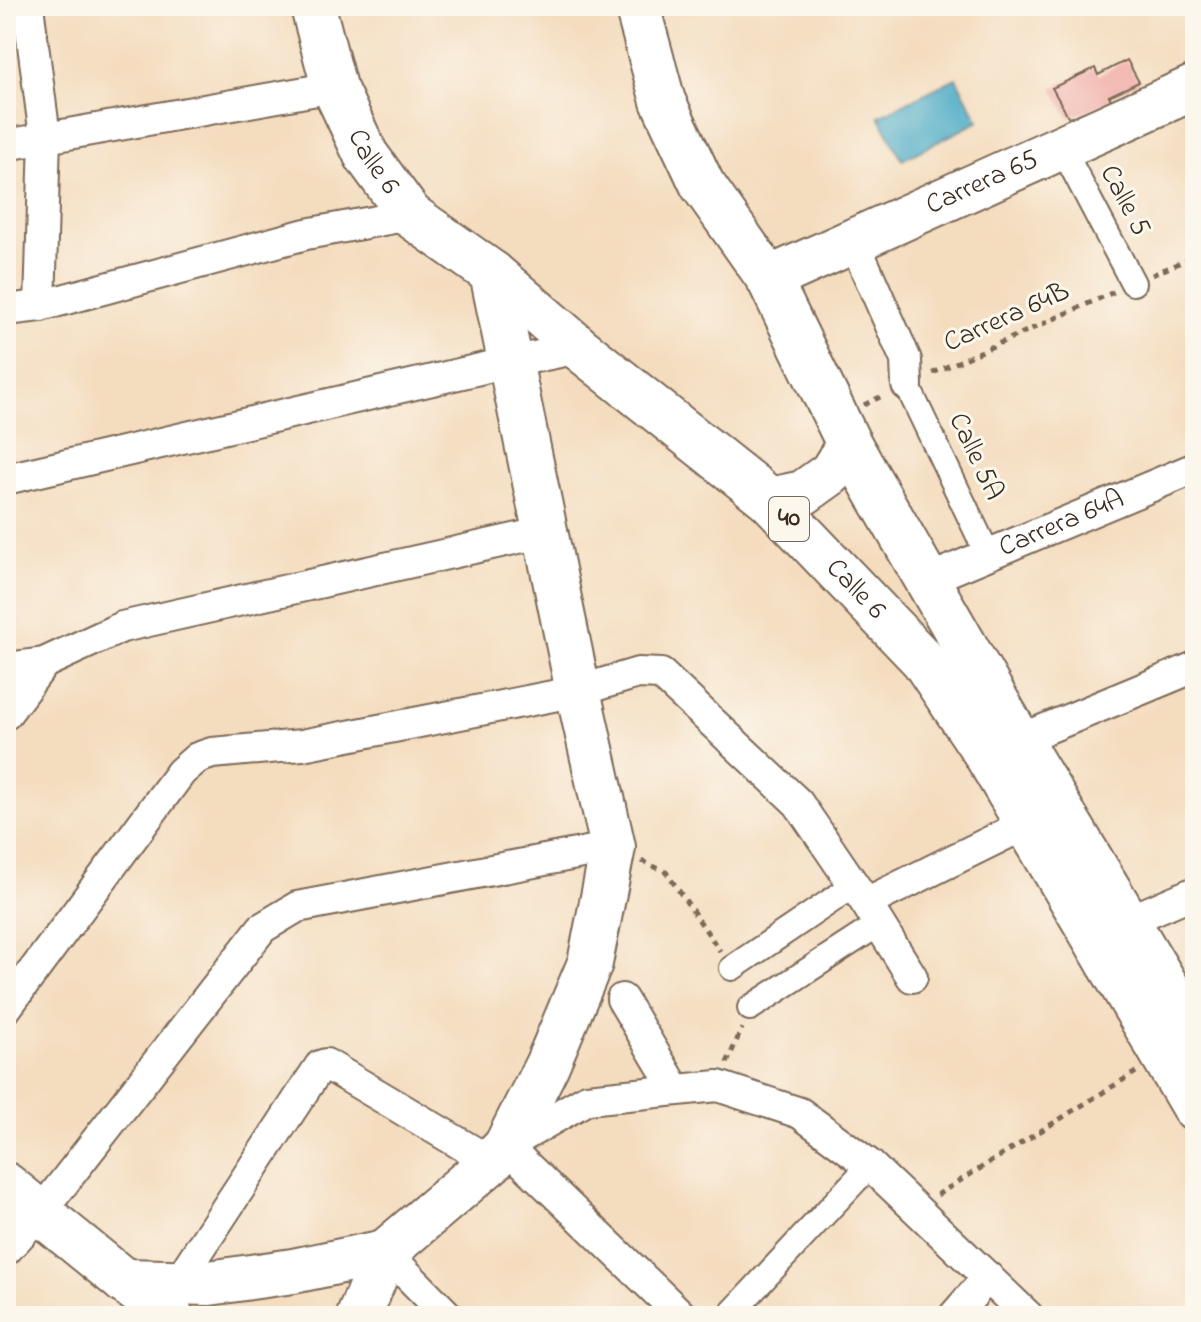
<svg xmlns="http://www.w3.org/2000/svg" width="1201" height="1322" viewBox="0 0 1201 1322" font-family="'Indie Flower',sans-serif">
<rect width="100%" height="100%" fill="#fbf7ec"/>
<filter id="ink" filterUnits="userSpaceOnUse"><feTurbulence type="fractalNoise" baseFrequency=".0125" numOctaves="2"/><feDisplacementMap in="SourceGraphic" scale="16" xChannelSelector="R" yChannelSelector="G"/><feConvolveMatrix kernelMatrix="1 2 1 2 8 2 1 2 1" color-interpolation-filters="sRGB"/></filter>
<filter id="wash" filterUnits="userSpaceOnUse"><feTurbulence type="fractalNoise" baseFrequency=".006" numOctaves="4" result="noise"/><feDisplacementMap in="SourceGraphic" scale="32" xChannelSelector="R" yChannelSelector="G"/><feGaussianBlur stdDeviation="1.8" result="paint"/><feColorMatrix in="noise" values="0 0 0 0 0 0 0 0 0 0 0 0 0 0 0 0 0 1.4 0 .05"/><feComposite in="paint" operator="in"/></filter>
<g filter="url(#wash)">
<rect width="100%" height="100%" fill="#f4dcbe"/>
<path fill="#45a7c5" stroke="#406872" stroke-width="2" d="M956,78l23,43 -77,39 -23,-44z"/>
<g id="blocks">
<path fill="#efa39d" d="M1127,60l12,22 -30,14 3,5 -43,17 -17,-30 43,-20 3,7z"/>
</g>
</g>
<g filter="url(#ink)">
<use href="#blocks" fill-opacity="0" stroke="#7c6856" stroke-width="2"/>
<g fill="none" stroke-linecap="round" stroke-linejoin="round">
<g stroke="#7c6856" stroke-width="28">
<g id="pedestrian">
<path d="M1061,146l72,137"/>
<path d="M907,385l81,170"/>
<path d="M732,968l121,-82"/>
<path d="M750,1008l129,-84"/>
<path d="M729,1316l141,-151"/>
</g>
</g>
<g stroke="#7c6856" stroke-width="34">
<g id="minor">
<path d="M28,6l17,131 -5,169"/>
<path d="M6,145l328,-58"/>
<path d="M854,242l52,118 1,25"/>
<path d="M6,310l34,-4 266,-72 104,-19"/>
<path d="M6,479l504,-117 69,-14"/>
<path id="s1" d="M927,580l268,-112"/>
<path d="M6,668l38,-5 78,-36 423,-95"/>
<path d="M6,714l38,-51"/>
<path d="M1019,740l176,-73"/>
<path d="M866,903l160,-79"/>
<path d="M1128,921l67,-29"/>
<path d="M622,999l54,91"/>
<path d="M6,1008l175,-236 16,-14 15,-5 90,-8 276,-54 60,-18 23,1 137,129 68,100 46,74"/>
<path d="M6,1250l34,-37 222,-285 35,-21 316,-60"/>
<path d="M385,1252l63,64"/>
<path d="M178,1282l142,-216 6,-2 165,98"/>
<path d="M682,1316l-176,-170 81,-47 131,-13 82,27 70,52 158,151"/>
<path d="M954,1316l34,-39"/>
</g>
</g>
<g stroke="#7c6856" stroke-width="48">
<g id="secondary">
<path id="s2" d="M769,279l426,-192"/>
<path d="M6,1185l118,96 47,35"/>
<path d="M124,1281l85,2 84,-12 92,-19"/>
<path d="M359,1316l26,-64 106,-90 15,-16 41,-81 43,-102 23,-116 -35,-156 -86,-418"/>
</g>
</g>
<g stroke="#7c6856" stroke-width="48">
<g id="trunk">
<path id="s3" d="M315,6v9l19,72 32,68 44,60 82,58 87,75 191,152 153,160 63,94 209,355"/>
<path d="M637,6l26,95 39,83 67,95 80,165 170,296 176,294"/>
<path d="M770,500l33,-7 28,-20 18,-29"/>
</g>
</g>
<g stroke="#7c6856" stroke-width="5" stroke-dasharray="6 6" stroke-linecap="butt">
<path d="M1152,275l43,-19"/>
<path d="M933,373l181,-81"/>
<path d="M864,405l20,-10"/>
<path d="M642,861l24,11 54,79"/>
<path d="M727,1063l15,-35"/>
<path d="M937,1195l199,-123"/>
</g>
<use href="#pedestrian" stroke="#fff" stroke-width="24"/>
<use href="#minor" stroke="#fff" stroke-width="30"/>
<use href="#secondary" stroke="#fff" stroke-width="44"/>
<use href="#trunk" stroke="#fff" stroke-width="44"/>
</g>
</g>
<g text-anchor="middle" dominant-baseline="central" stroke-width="6" stroke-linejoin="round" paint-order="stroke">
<rect fill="#fbf7ec" stroke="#75685c" stroke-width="2" x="769" y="497" width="40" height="44" rx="6"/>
<g font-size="26" font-weight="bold" fill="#3b2a1e">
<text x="789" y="519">40</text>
</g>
<g font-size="28" fill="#3b2a1e" stroke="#fbf7ec">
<text stroke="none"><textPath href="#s3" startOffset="168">Calle 6</textPath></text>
<text stroke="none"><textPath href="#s2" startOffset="234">Carrera 65</textPath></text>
<text transform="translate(1124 201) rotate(62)">Calle 5</text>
<text transform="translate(1007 318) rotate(-24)">Carrera 64B</text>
<text transform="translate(975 457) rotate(65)">Calle 5A</text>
<text stroke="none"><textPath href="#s1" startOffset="146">Carrera 64A</textPath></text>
<text stroke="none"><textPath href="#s3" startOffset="816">Calle 6</textPath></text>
</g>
</g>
<rect width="1201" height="1322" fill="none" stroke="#fbf7ec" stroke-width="32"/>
</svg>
